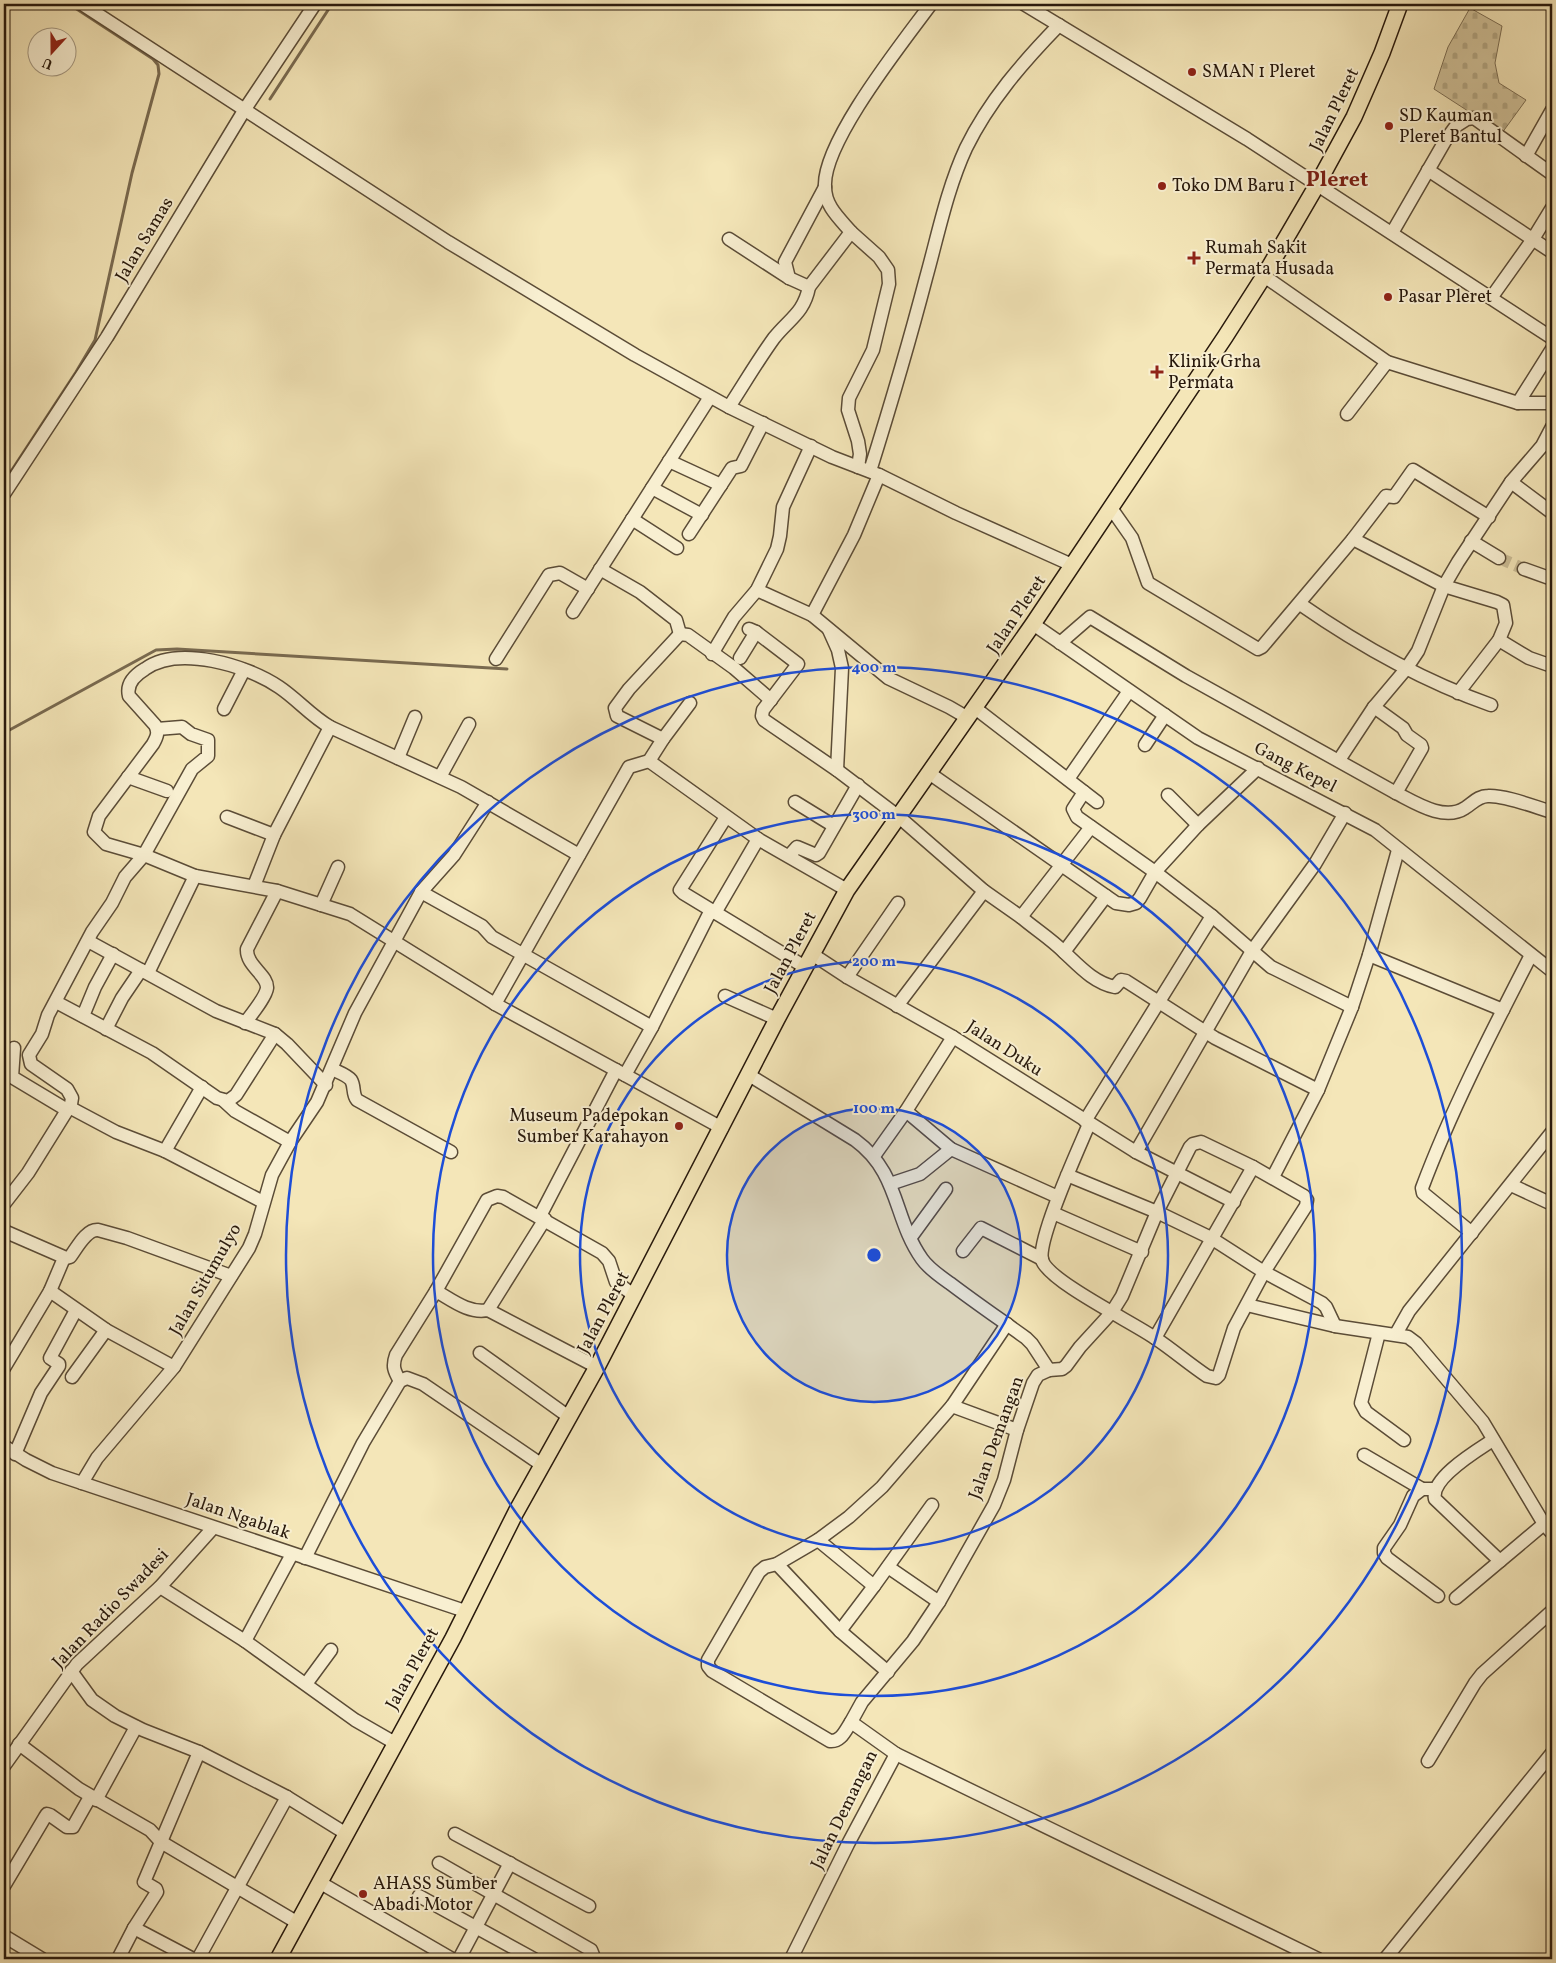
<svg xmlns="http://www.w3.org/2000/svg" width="1556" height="1963" viewBox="0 0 1556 1963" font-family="Vollkorn,serif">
<defs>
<pattern id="cemetery-stones" width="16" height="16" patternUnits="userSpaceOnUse" patternTransform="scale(1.25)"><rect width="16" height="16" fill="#d1c39b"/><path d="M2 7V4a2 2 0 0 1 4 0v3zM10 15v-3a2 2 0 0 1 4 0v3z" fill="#b3a784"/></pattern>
</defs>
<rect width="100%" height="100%" fill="#f4e6b8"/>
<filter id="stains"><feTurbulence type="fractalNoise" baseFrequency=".004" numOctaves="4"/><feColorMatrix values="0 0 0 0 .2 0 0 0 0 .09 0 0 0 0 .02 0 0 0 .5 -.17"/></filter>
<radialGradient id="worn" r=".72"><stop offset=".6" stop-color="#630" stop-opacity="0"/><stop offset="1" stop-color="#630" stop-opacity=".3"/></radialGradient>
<path fill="url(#cemetery-stones)" stroke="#7c6e54" d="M1470,8l32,18 -7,37 4,20 27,17 -24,33 -68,-44 14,-42z"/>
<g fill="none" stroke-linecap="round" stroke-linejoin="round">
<g stroke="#796a50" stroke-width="3">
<path d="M270,99l62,-95"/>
<path d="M4,482l72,-110 19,-32 37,-167 27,-99 -1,-9 -5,-6 -84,-55"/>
<path d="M4,733l152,-83 21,-1 330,20"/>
</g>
<path stroke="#cbbd96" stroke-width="12" stroke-dasharray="12 6" stroke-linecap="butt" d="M1499,558l25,11"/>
<g stroke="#5b4c37" stroke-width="15">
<g id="minor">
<path d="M82,4l366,238 187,113 94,52 103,50 47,18 77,38 116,52"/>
<path d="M1024,4l223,135 305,199"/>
<path d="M1526,156l26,-46"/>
<path d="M1428,170l124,82"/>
<path d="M851,232l28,25 9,13 1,14 -16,66 -24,48 -1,12 10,31 2,13 -2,13"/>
<path d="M1392,233l53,-92 11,-15 11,-7 7,-1 78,56"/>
<path d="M729,239l60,39 20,9"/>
<path d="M1264,276l123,86 131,41h34"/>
<path d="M789,278l-4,-16 40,-75"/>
<path d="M1491,298l42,-59 19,-31"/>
<path d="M1518,403l34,-54"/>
<path d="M729,407c15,-23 29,-47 45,-69 15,-19 30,-25 35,-51l42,-55c-12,-14 -26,-26 -26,-45 -3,-44 78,-145 106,-183"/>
<path d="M1347,414l40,-52"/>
<path d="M669,461l52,24"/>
<path d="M870,471c20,-64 39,-128 56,-193 12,-43 21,-89 40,-130 23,-47 57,-86 93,-123"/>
<path d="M1511,482l40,30 1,-1"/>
<path d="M652,488l50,27"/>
<path d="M4,494l103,-157 138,-228 70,-105"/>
<path d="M1111,508l21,30 16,45 110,66 4,-2 91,-108 91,47 53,16 6,3 3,18 -7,17 -41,53"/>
<path d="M632,519l45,29"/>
<path d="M689,534l43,-66 9,-2 22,-43"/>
<path d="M1353,539l33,-43 8,1 19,-27 76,47"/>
<path d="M1471,541l28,17"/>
<path d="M600,569l40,23 36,28 4,14"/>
<path d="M1524,569l28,10"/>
<path d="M757,590l55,25 42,-80 25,-60"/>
<path d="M1300,604c59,41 123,77 191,101"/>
<path d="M573,612l137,-215"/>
<path d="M812,615l76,63 61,29 19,11"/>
<path d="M1033,624l165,114 177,92 177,141"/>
<path d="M749,629l7,3 42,32 -35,46 -1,6 2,4 73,50 62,47 85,74 37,26 70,-90"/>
<path d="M829,630l9,20 4,18 -5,102"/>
<path d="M1499,640l30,18 23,8"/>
<path d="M1060,643l30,-26 96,59 210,117c18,9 48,29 69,15 8,-5 13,-12 23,-12 17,-1 47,11 64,16"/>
<path d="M712,654l22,-37 23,-27 20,-41 3,-13 3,-29 28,-61"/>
<path d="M740,658l16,-26"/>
<path d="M496,659l53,-84 11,-2 28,16"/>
<path d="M1374,707l29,21 4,7 14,10 1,3 -26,45"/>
<path d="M975,708l122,94"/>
<path d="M224,709l20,-39"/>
<path d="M663,739l-46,-23 -2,-8 14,-19 51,-55 8,1 46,33 37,32"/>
<path d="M1145,745l20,-30"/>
<path d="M398,758l17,-41"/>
<path d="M1339,760l35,-53 32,-38 12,-18 26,-65 14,-24 53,-80 31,-36 10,-19"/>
<path d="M649,761l109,78 89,51"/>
<path d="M929,773l187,130 13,2 7,-2 4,-5 15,-26 43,-47 60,-57"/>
<path d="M128,777l39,14"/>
<path d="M440,777l29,-53"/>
<path d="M1068,779l61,-88"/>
<path d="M1084,792l-11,17 4,8 78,55 57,44 59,51 81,40"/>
<path d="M1168,795l30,30"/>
<path d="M795,802l39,24"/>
<path d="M227,817l47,18"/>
<path d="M726,817l-46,73 3,3 122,74"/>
<path d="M579,855l-118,-68 -131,-60c-19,-11 -33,-28 -51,-40 -32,-22 -101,-42 -134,-18 -10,6 -19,15 -16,27l26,29c4,7 2,12 -2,19l-54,72 -5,16 12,12 38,11 51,21 82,15 73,23 145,90 227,124"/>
<path d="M789,856l8,-9 19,8 3,-2 39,-68"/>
<path d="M254,886l20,-51 56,-108"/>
<path d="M421,892l61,34 10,11 160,90"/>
<path d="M321,905l17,-38"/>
<path d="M715,913l43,-74"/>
<path d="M1021,917c14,12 30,22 43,35 15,14 30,31 51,35l6,-7 5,1 89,57 103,52 -45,87"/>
<path d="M88,941l128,70 59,23 12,10 39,41"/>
<path d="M1064,952l42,-56"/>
<path d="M812,954l35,23 106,60 183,115 98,50"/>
<path d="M1369,955l134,55"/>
<path d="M148,973l47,-97"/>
<path d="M847,977l51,-74"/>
<path d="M725,996l52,23"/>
<path d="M56,1002l96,51 65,45 11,3 8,-6 39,-61"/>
<path d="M495,1004l134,-237 20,-6 14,-22 27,-36"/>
<path d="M897,1006l87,-115"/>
<path d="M83,1016l12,-29 18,-33"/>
<path d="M245,1023c6,-8 21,-26 22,-35 1,-13 -21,-22 -20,-39l30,-58"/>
<path d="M106,1029l16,-31 19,-28"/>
<path d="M14,1048l-2,29 55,33"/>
<path d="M332,1069c6,3 15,6 19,11 4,6 1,14 6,20l94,52"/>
<path d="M625,1075l27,-48 59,-117"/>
<path d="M749,1075l106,65c45,33 38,78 67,119 7,10 19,18 29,25 25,19 50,36 75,54l6,6 17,26 -11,5 -5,8 -16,47 -13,50 -10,25 -55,97 -26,39 -51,61 -11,20 45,32 -48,90 -57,115"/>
<path d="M1318,1090l34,-83 17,-52 29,-105"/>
<path d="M223,1100l12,11 55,31"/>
<path d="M69,1107l47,25 49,19 98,51"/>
<path d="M906,1111l45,38 107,48"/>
<path d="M1085,1121l127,-205"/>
<path d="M165,1151l37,-64"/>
<path d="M1136,1152l116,-201 63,-87 30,-51"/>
<path d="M874,1156l32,-45 47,-74"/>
<path d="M1067,1175l90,37 54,26 53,34 -30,56 -15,47 -3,3 -9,-2c-18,-12 -34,-26 -52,-38 -21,-15 -107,-57 -113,-78 -5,-21 37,-112 47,-136"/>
<path d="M890,1184l30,-10 31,-25"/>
<path d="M1511,1185l41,19"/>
<path d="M4,1204l24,-31 43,-69 1,-6 -5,-9 -36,-25 -2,-9 13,-21 6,-19 44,-83 20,-29 13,-26 19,-22 48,-86 16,-13v-16l-17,-6 -9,-7 -25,2"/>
<path d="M1053,1213l89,39"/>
<path d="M540,1216l76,-146"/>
<path d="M4,1231l62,27 4,-1c7,-9 16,-28 28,-27l29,8 104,38"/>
<path d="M1472,1233l-49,-40 -1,-5c30,-80 70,-157 109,-233"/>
<path d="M911,1237l35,-48"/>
<path d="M963,1251l18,-23 61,31"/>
<path d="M50,1291l56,39 68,37"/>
<path d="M436,1291c16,9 33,23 52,19l109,57"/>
<path d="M1247,1305l88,21 73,11 8,6 67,79 61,102 8,9"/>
<path d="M488,1310l57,-91"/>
<path d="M1379,1333l-18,70 5,9 38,28"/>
<path d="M1396,1334l13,-23 143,-179"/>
<path d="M1155,1338l98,-171"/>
<path d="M480,1353l89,64"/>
<path d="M4,1368l46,-77 14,-33"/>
<path d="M1049,1370l13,-1 4,-3 14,-19 32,-35 10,-16 35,-84 33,-65 3,-3 8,-2 52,25 51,29 3,4 -1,6 -42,66 58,31 4,4 9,19"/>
<path d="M72,1377l34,-47"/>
<path d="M400,1381c-6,-10 -8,-15 -4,-26l40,-64 51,-91 10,-4 6,1 99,56 7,8 7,21 19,14"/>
<path d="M952,1406l65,24"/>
<path d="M1493,1440c-15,10 -63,38 -58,59l65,62 44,-37"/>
<path d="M4,1446l22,14 26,13 413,138"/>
<path d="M15,1454l26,-61 18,-27v-2l-9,-6 26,-48"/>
<path d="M1364,1455l58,34"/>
<path d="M82,1483l15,-25 77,-91 75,-119 6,-14 17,-59 18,-33 27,-40 38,-89 66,-121 33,-37 34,-53"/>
<path d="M1434,1489h-12l-9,7 -13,29 -16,23v5l3,5 51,38"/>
<path d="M818,1540l56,46"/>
<path d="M305,1558l58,-115 37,-62 7,-3 16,6 119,81"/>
<path d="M777,1564l63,67 48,41"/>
<path d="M888,1567l51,35"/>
<path d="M160,1587l85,54 110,79 40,23"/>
<path d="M1456,1598l44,-37"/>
<path d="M840,1631l34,-45 58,-81"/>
<path d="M245,1641l47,-87"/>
<path d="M71,1671l21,29 23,16 28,14 56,22 88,45 58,36"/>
<path d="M306,1684l25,-34"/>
<path d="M851,1722c-6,9 -10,20 -21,19l-118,-70 -4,-5v-6l51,-88 6,-5 12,-3 41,-24 31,-23 33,-30 70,-81 55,-82"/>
<path d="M19,1744l60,45 71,41 11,12 137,81"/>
<path d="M896,1754l422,205"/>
<path d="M1428,1761l47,-78 7,-9 70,-63"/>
<path d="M4,1766l73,-102 83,-77 53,-59"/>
<path d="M96,1800l40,-73"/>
<path d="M455,1834l134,72"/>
<path d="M439,1863l152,87 2,5 -1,4"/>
<path d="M319,1882l133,77"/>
<path d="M4,1886l41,-69 2,-3 3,1 17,12h6l17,-30"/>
<path d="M419,1896l115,63"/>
<path d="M4,1936l38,23"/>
<path d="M118,1959l16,-31"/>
<path d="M193,1959l-59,-31 23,-36 -1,-3 -12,-7 55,-130"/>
<path d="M198,1959l89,-162"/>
<path d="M459,1959l51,-96"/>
<path d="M1385,1959l167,-206"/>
</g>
</g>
<g stroke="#28190c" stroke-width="18">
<path id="major" d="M278,1959l175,-321 63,-126 81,-145 180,-348 70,-129 186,-266 192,-287 39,-61 53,-91 37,-68 28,-64 18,-49"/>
</g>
<use href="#minor" stroke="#f8efd1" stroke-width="12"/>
<use href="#major" stroke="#f4e6b8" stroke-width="15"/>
</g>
<circle cx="874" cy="1255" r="147" fill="#1d4ed8" fill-opacity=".12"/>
<g fill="none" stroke="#1d4ed8" stroke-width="2.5">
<circle cx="874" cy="1255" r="147"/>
<circle cx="874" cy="1255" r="294"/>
<circle cx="874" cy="1255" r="441"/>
<circle cx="874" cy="1255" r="588"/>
</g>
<g fill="#8f2418" stroke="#f8efd1" stroke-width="2">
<circle cx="1192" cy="72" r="5"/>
<circle cx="1389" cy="126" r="5"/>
<circle cx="1162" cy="186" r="5"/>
<path d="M1191.5 250.5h5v5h5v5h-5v5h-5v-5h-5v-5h5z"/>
<circle cx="1388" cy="297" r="5"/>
<path d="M1154.5 364.5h5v5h5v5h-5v5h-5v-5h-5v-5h5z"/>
<circle cx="679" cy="1126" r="5"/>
<circle cx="363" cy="1894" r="5"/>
</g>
<g text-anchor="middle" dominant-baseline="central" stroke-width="4" stroke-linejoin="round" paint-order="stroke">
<g font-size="18" fill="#28190c" stroke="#f8efd1" text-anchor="start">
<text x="1202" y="72">SMAN 1 Pleret</text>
<text x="1399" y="116">SD Kauman<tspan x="1399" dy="21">Pleret Bantul</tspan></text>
<text x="1172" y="186">Toko DM Baru 1</text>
<text x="1205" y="248">Rumah Sakit<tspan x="1205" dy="21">Permata Husada</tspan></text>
<text x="1398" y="297">Pasar Pleret</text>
<text x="1168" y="362">Klinik Grha<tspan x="1168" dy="21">Permata</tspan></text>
<text x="669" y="1116" text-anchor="end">Museum Padepokan<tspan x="669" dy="21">Sumber Karahayon</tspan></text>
<text x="373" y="1884">AHASS Sumber<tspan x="373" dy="21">Abadi Motor</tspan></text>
</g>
<g font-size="18" fill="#28190c" stroke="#f8efd1">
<text transform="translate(1335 110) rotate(-64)">Jalan Pleret</text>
<text transform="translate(145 240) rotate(-59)">Jalan Samas</text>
<text transform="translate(1017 615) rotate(-56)">Jalan Pleret</text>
<text transform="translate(1295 768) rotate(27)">Gang Kepel</text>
<text transform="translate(791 953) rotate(-62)">Jalan Pleret</text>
<text transform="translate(1004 1049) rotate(33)">Jalan Duku</text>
<text transform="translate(206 1280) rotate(-60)">Jalan Situmulyo</text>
<text transform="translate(604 1313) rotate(-62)">Jalan Pleret</text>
<text transform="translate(997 1438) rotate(-70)">Jalan Demangan</text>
<text transform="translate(238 1517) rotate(19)">Jalan Ngablak</text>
<text transform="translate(111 1609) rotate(-46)">Jalan Radio Swadesi</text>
<text transform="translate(413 1669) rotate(-61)">Jalan Pleret</text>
<text transform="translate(845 1810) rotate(-64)">Jalan Demangan</text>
</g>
<g font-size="22" font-weight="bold" fill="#7a1f14" stroke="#f8efd1">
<text x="1337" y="180">Pleret</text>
</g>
</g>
<circle cx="874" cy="1255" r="8" fill="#1d4ed8" stroke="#f8efd1" stroke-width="2.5"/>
<g font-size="15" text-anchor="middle" font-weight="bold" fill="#1d4ed8" stroke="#f8efd1" stroke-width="4" stroke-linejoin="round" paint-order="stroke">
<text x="874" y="672">400 m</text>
<text x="874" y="819">300 m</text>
<text x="874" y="966">200 m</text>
<text x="874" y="1113">100 m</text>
</g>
<rect width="1556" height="1963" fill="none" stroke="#f4e6b8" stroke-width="20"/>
<rect x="5" y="5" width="1546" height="1953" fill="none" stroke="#28190c" stroke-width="2.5"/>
<rect x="10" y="10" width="1536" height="1943" fill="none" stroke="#28190c"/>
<g transform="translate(52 52) rotate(201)"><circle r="24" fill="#f8efd1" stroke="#a59982"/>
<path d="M0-4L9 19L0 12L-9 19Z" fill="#8f2418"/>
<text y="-8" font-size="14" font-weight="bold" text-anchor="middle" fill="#28190c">U</text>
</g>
<rect width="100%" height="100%" filter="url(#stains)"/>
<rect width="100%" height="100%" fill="url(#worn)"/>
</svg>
